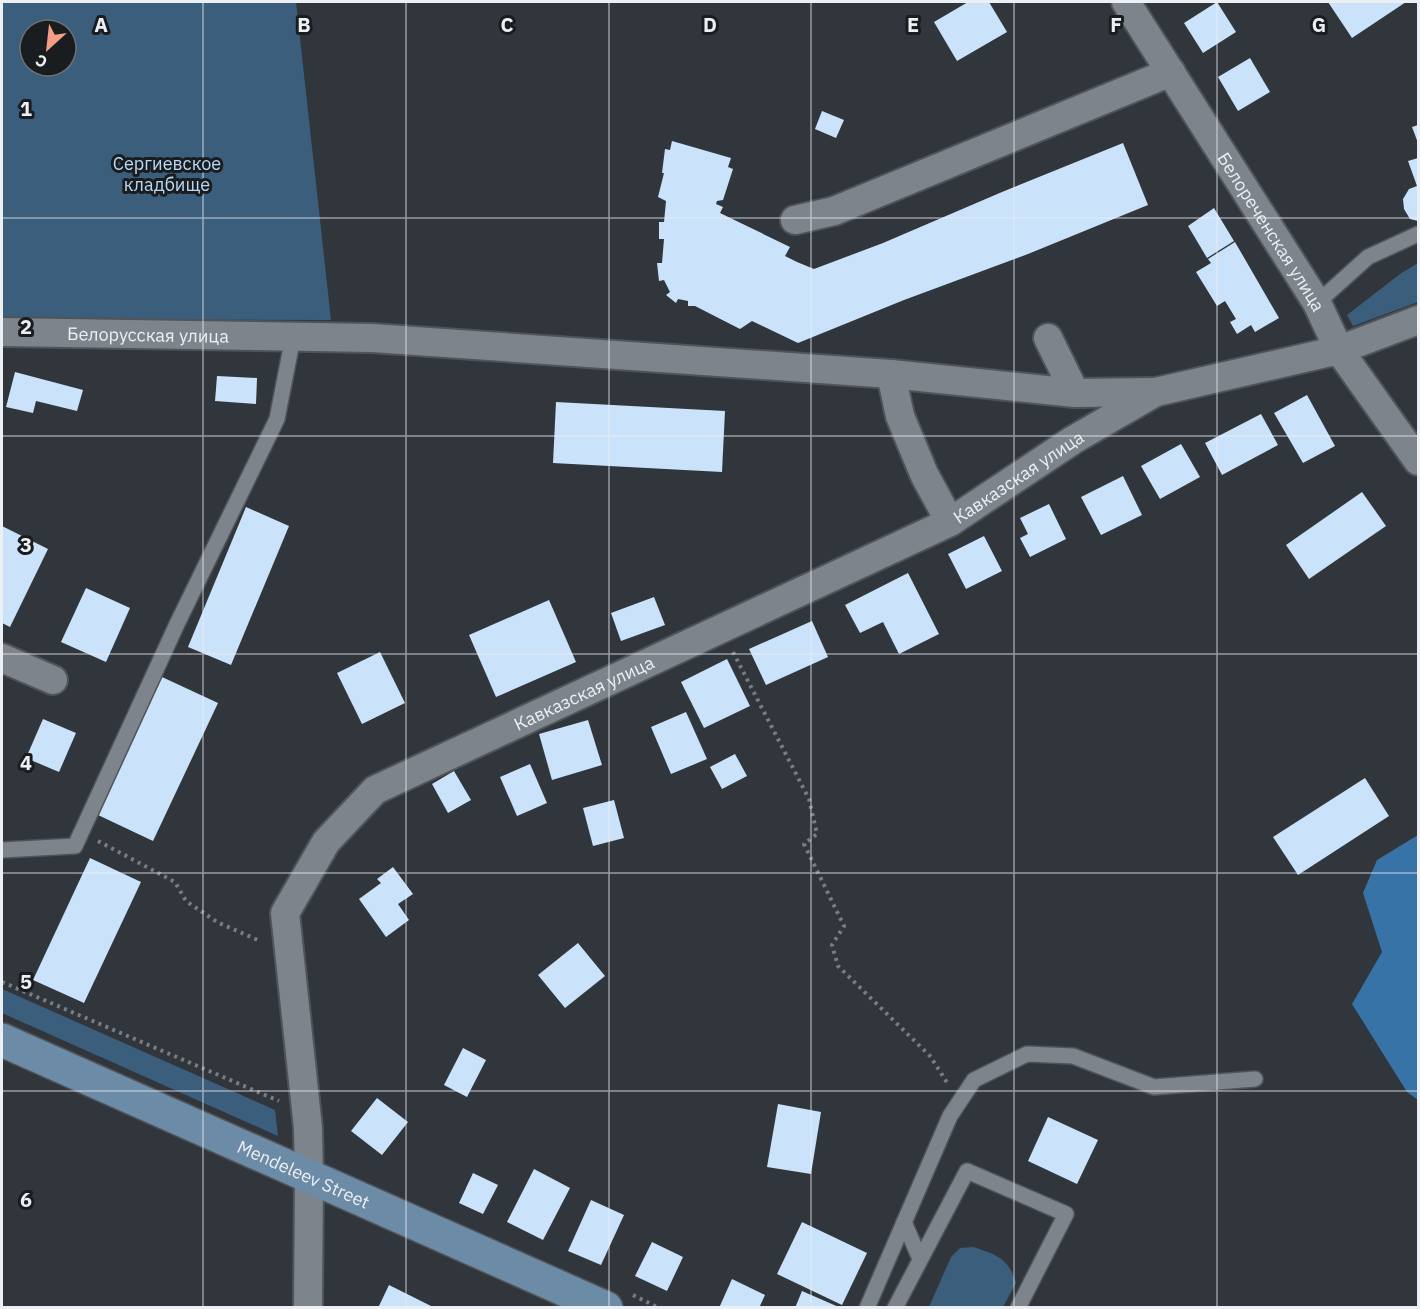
<svg xmlns="http://www.w3.org/2000/svg" width="1420" height="1309" viewBox="0 0 1420 1309" font-family="'IBM Plex Sans',sans-serif">
<rect width="100%" height="100%" fill="#30363c"/>
<g fill="#3c5e7d" fill-rule="evenodd">
<path d="M2,2h294l35,318 -329,-1zM30,30h36v36h-36z"/>
<path d="M1418,263v39l-65,24 -6,-11 53,-41z"/>
<path d="M2,989l273,121 3,26 -276,-123z"/>
<path d="M973,1247c22,7 36,11 43,36l-13,24h-74l22,-50 9,-9z"/>
</g>
<path fill="#3873a8" d="M1418,835v265l-11,-8 -55,-88 30,-52 -19,-59 14,-33z"/>
<g fill="#cae3fa">
<path d="M968,2h21l18,30 -50,29 -23,-39z"/>
<path d="M1217,2l19,30 -33,21 -19,-30z"/>
<path d="M1328,2h78l-54,36z"/>
<path d="M1250,58l20,34 -32,19 -20,-34z"/>
<path d="M822,111l22,9 -8,18 -21,-9z"/>
<path d="M1418,125v18l-6,-16z"/>
<path d="M672,141l59,17 -3,9 5,2 -10,31 -6,1 -1,3 7,3 -3,6 70,34 -5,9 12,6 17,7 69,-26 119,-51 121,-49 25,62 -120,49 -124,46 -106,43 -46,-22 -12,8 -45,-23h-7v-5l-10,-2 -2,4 -10,-8 4,-3 -6,-12 -5,1 -2,-18h5l2,-24h-5v-17h5l2,-21 -8,-4 6,-24h-2l3,-24 5,1z"/>
<path d="M1418,158v63l-8,-2 -6,-10 -1,-10 6,-10 8,-3 -9,-25z"/>
<path d="M1214,208l20,33 -27,17 -19,-32z"/>
<path d="M1235,242l44,76 -24,14 -4,-7 -14,9 -7,-12 6,-3 -11,-18 -8,5 -21,-34 15,-9 -3,-4z"/>
<path d="M15,372l68,18 -6,21 -41,-10 -3,12 -27,-6z"/>
<path d="M217,376l40,2 -1,26 -41,-3z"/>
<path d="M1307,395l28,51 -32,17 -29,-50z"/>
<path d="M556,402l169,9 -3,61 -169,-9z"/>
<path d="M1261,414l17,31 -56,30 -17,-32z"/>
<path d="M1181,444l19,33 -40,22 -19,-33z"/>
<path d="M1123,476l19,39 -41,20 -20,-38z"/>
<path d="M1362,492l24,34 -77,53 -23,-34z"/>
<path d="M1049,504l17,35 -36,18 -10,-19 8,-4 -8,-16z"/>
<path d="M246,507l43,19 -58,139 -43,-18z"/>
<path d="M2,526l46,23 -38,78 -8,-4z"/>
<path d="M984,536l18,35 -36,18 -18,-35z"/>
<path d="M908,573l31,61 -40,20 -16,-32 -23,11 -15,-28z"/>
<path d="M86,588l44,20 -24,54 -45,-20z"/>
<path d="M654,597l11,28 -44,16 -10,-28z"/>
<path d="M549,600l27,62 -80,35 -27,-62z"/>
<path d="M812,621l16,36 -62,28 -17,-36z"/>
<path d="M380,652l25,51 -43,21 -25,-51z"/>
<path d="M727,659l23,47 -46,22 -23,-46z"/>
<path d="M162,677l56,26 -65,138 -55,-26z"/>
<path d="M686,712l21,47 -36,15 -20,-47z"/>
<path d="M43,719l33,14 -17,39 -33,-14z"/>
<path d="M588,720l14,45 -50,15 -13,-46z"/>
<path d="M735,754l12,22 -25,13 -12,-22z"/>
<path d="M530,764l17,39 -30,13 -17,-39z"/>
<path d="M454,771l17,29 -23,13 -16,-29z"/>
<path d="M1365,778l24,38 -91,59 -25,-38z"/>
<path d="M614,800l10,38 -31,8 -10,-38z"/>
<path d="M90,858l51,24 -57,121 -51,-23z"/>
<path d="M393,867l20,27 -15,10 11,16 -23,17 -27,-38 22,-16 -4,-4z"/>
<path d="M578,943l27,33 -40,32 -27,-33z"/>
<path d="M463,1048l23,12 -19,37 -23,-12z"/>
<path d="M377,1098l31,24 -26,33 -31,-24z"/>
<path d="M778,1104l43,8 -10,62 -44,-7z"/>
<path d="M1048,1117l50,23 -21,44 -49,-23z"/>
<path d="M534,1169l36,19 -27,52 -36,-18z"/>
<path d="M473,1173l25,12 -15,29 -24,-11z"/>
<path d="M591,1200l33,15 -23,50 -33,-14z"/>
<path d="M802,1222l65,31 -25,52 -65,-31z"/>
<path d="M652,1242l31,15 -16,34 -32,-15z"/>
<path d="M732,1279l33,16 -6,13h-40z"/>
<path d="M389,1285l46,23h-57z"/>
<path d="M802,1291l39,17h-46z"/>
</g>
<g fill="none" stroke-linecap="round" stroke-linejoin="round">
<g stroke="#4f5459" stroke-width="18">
<g id="service">
<path d="M1317,303l51,-46 50,-23"/>
<path d="M2,850l73,-4 102,-222 100,-205 16,-82"/>
<path d="M904,1222l16,37"/>
<path d="M867,1308l83,-192 24,-36 53,-26 46,2 81,31 101,-8"/>
<path d="M895,1308l72,-137 99,43 -48,94"/>
</g>
</g>
<g stroke="#4f5459" stroke-width="32">
<g id="minor">
<path id="s1" d="M1126,2l191,301 22,47 79,111"/>
<path d="M795,220l39,-9 337,-139"/>
<path id="s2" d="M2,332l370,6 519,36 184,19 79,-1"/>
<path d="M1048,338l27,55"/>
<path d="M891,374l9,42 24,58 26,48"/>
<path d="M2,658l51,22"/>
<path id="s3" d="M308,1308l1,-132 -1,-48 -23,-215 41,-71 49,-52 575,-268 123,-82 83,-48 183,-42 79,-30"/>
</g>
</g>
<g stroke="#4f5459" stroke-width="36">
<g id="secondary">
<path id="s4" d="M2,1040l604,268"/>
</g>
</g>
<g stroke="#787d83" stroke-width="4" stroke-dasharray="3 4.5" stroke-linecap="butt">
<path d="M733,652l76,147 8,35 -13,10 40,82 -12,19 6,21 92,90 18,28"/>
<path d="M98,841l77,41 11,19 31,21 43,19"/>
<path d="M2,982l277,119"/>
<path d="M633,1295l26,13"/>
</g>
<use href="#service" stroke="#7d848b" stroke-width="15"/>
<use href="#minor" stroke="#7d848b" stroke-width="28"/>
<use href="#secondary" stroke="#6c8ba6" stroke-width="33"/>
</g>
<path fill="none" stroke="#eceff3" stroke-width="1.5" stroke-opacity="0.55" d="M203,2v1306M406,2v1306M609,2v1306M811,2v1306M1014,2v1306M1217,2v1306M2,218h1416M2,436h1416M2,654h1416M2,873h1416M2,1091h1416"/>
<g text-anchor="middle" dominant-baseline="central" stroke-width="6" stroke-linejoin="round" paint-order="stroke">
<g font-size="18" fill="#bad9f7" stroke="#1a1d20">
<text x="167" y="163">Сергиевское<tspan x="167" dy="21">кладбище</tspan></text>
</g>
<g font-size="18" fill="#eceff3" stroke="#1a1d20">
<text stroke="none"><textPath href="#s1" startOffset="272">Белореченская улица</textPath></text>
<text stroke="none"><textPath href="#s2" startOffset="146">Белорусская улица</textPath></text>
<text stroke="none"><textPath href="#s3" startOffset="1266">Кавказская улица</textPath></text>
<text stroke="none"><textPath href="#s3" startOffset="780">Кавказская улица</textPath></text>
<text stroke="none"><textPath href="#s4" startOffset="330">Mendeleev Street</textPath></text>
</g>
</g>
<g font-size="20" text-anchor="middle" font-weight="bold" fill="#eceff3" stroke="#1a1d20" stroke-width="6" stroke-linejoin="round" paint-order="stroke">
<text x="101" y="32">A</text>
<text x="304" y="32">B</text>
<text x="507" y="32">C</text>
<text x="710" y="32">D</text>
<text x="913" y="32">E</text>
<text x="1116" y="32">F</text>
<text x="1319" y="32">G</text>
<text x="26" y="116">1</text>
<text x="26" y="334">2</text>
<text x="26" y="552">3</text>
<text x="26" y="770">4</text>
<text x="26" y="989">5</text>
<text x="26" y="1207">6</text>
</g>
<rect width="1420" height="1309" fill="none" stroke="#eceff3" stroke-width="6"/>
<g transform="translate(48 48) rotate(207)"><circle r="28" fill="#1a1d20" stroke="#6e7174" stroke-width="1.5"/>
<path d="M0-4.5L10 22L0 15L-10 22Z" fill="#f39f85"/>
<text y="-9" font-size="16" font-weight="bold" text-anchor="middle" fill="#eceff3">С</text>
</g>
</svg>
